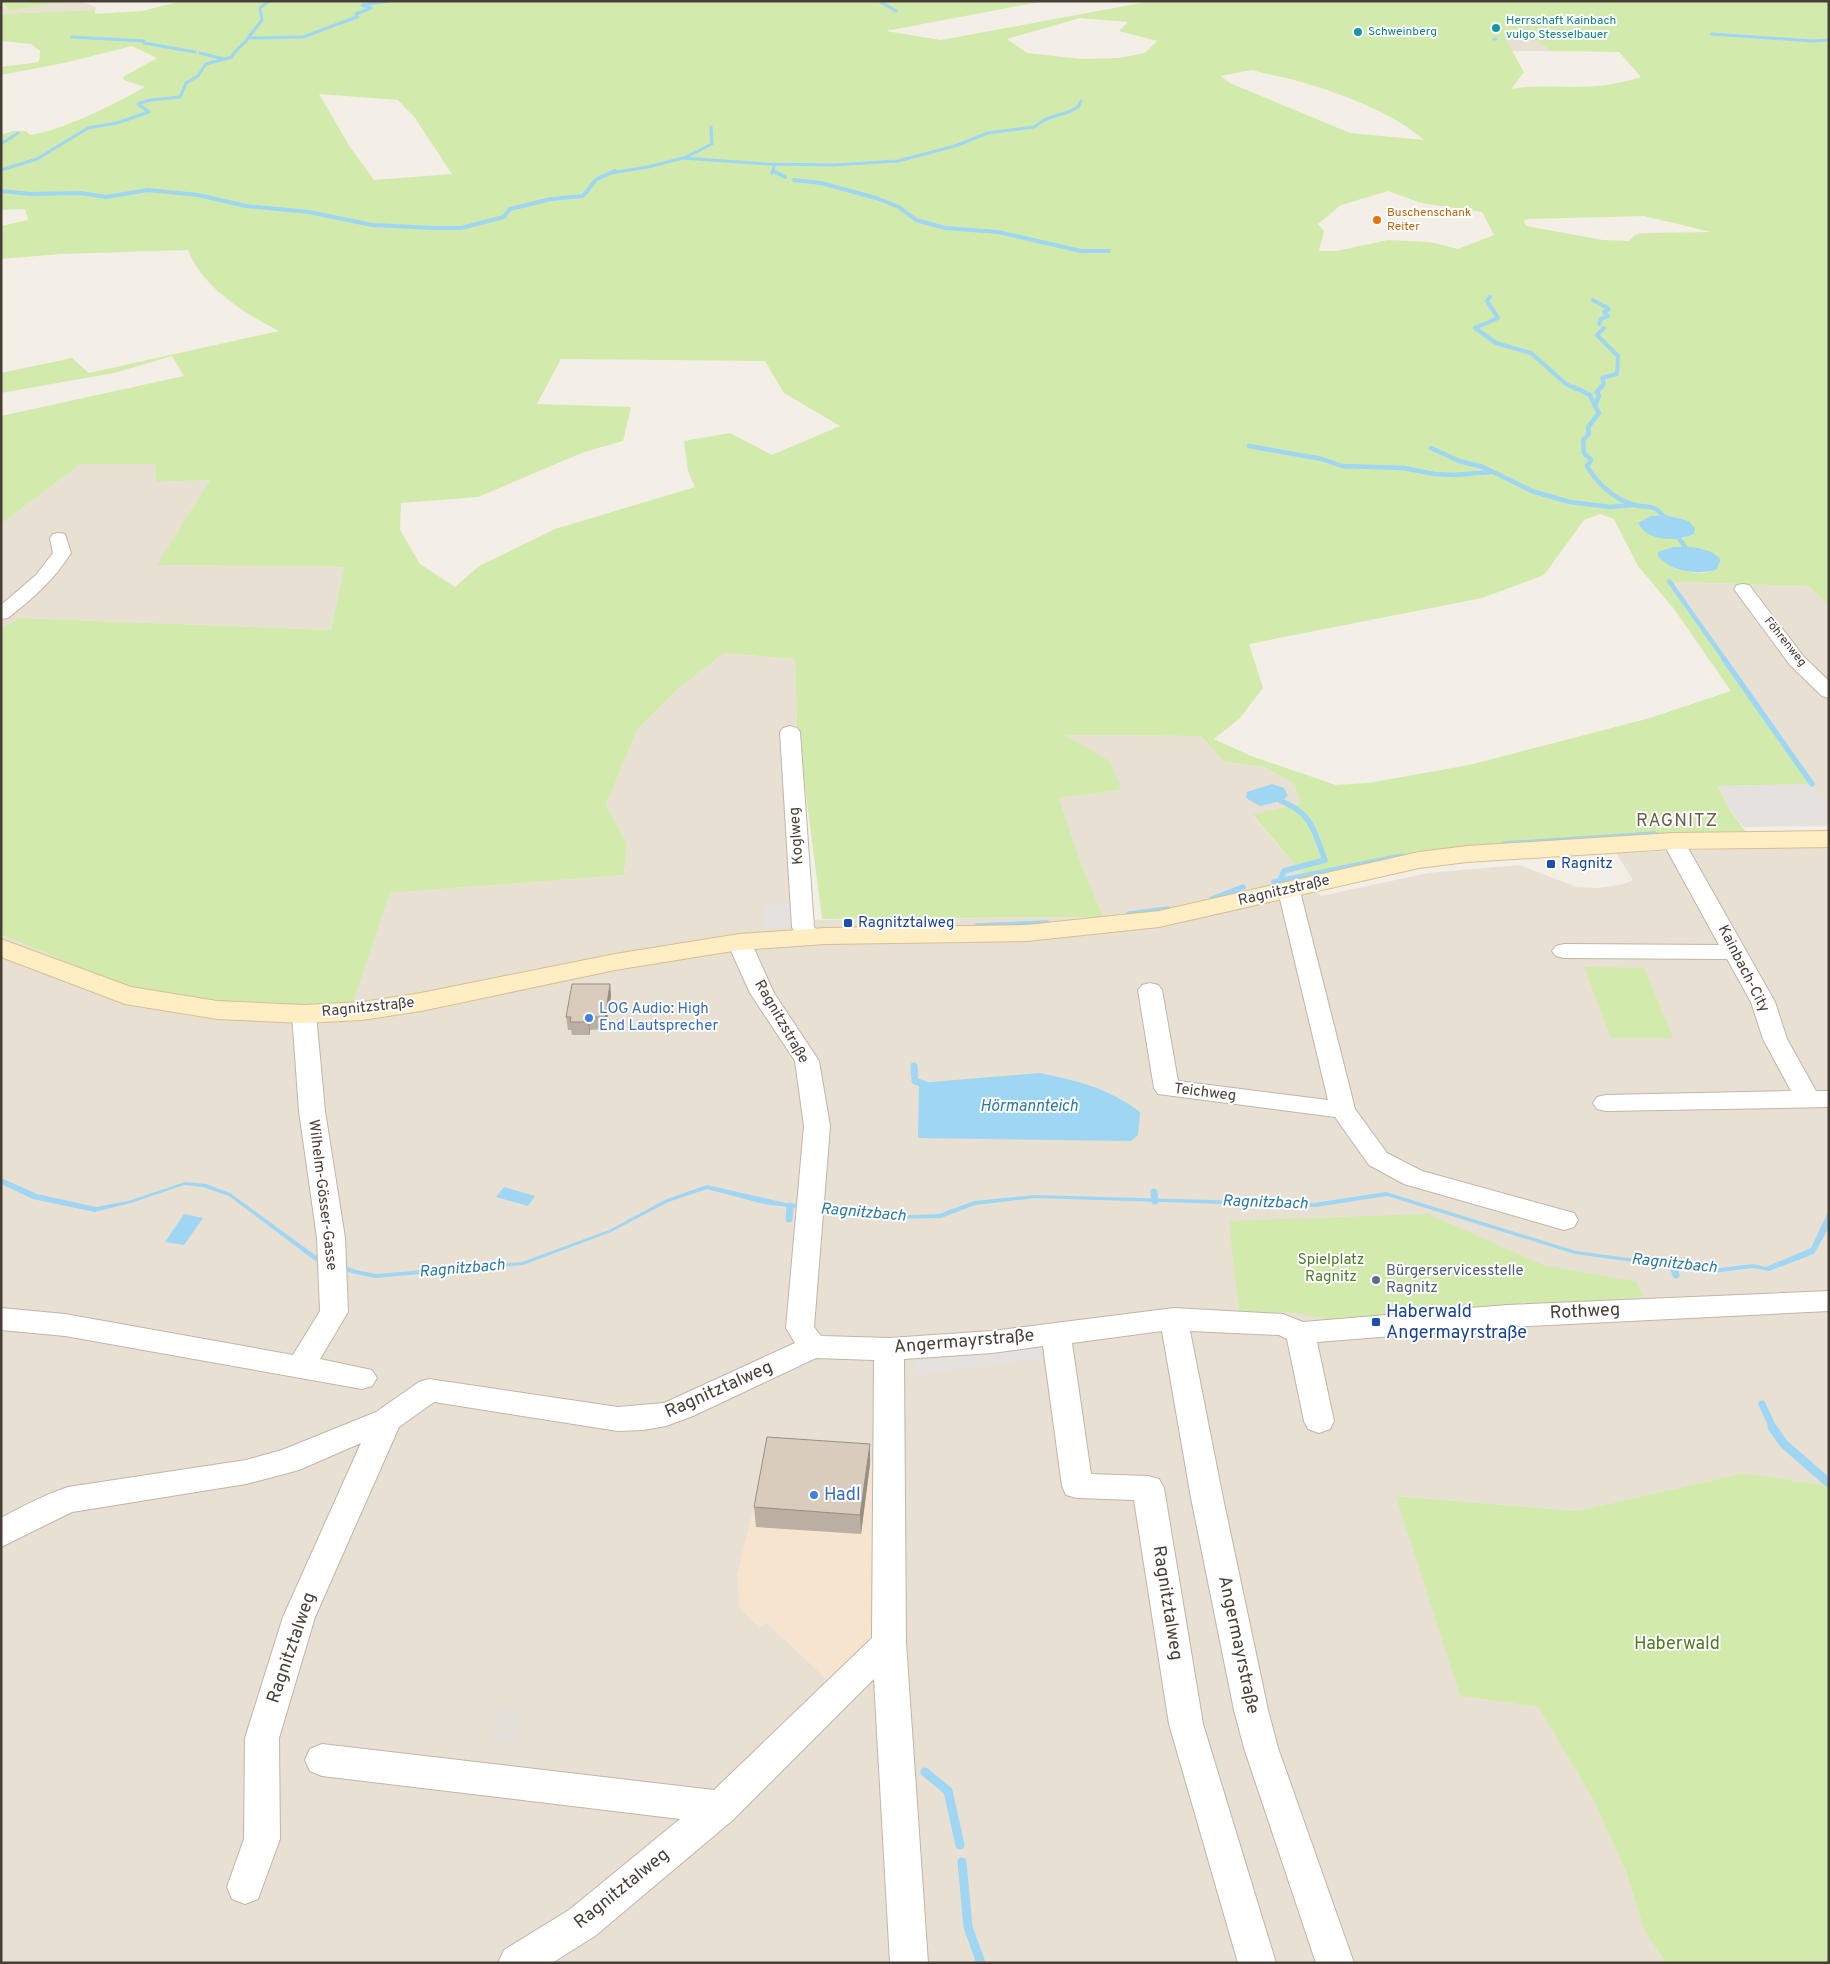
<svg xmlns="http://www.w3.org/2000/svg" width="1830" height="1964" viewBox="0 0 1830 1964" font-family="Overpass,sans-serif">
<rect width="100%" height="100%" fill="#f4efe6"/>
<g fill="#e8e0d3" fill-rule="evenodd">
<path d="M71,1h8l17,6 -1,3 -94,4v-10l8,7z"/>
<path d="M1505,40h29l18,11h-40z"/>
<path d="M81,464h74l1,18 54,-2 -52,85 186,2 -13,63 -310,-12 -20,10v-104z"/>
<path d="M1676,582l133,4 20,20v203l-134,-189 -22,-34z"/>
<path d="M724,653l71,6 2,66 -9,1 11,194 303,-3 -20,-49 -23,-70 61,-8 -56,-55 137,1 23,26 41,5 29,17 7,19 -48,13 68,80 107,-23 91,-8 58,22 22,1 25,-4 9,-4 -17,-27 213,-7v640l-85,-13 -167,38 -180,-15 63,200 78,11 54,90 34,75 18,58 22,33h-1665v-1028l51,21 300,46 38,-109 234,-18 3,-31 -21,-39 31,-75 41,-41zM767,1623l73,58 -10,1z"/>
</g>
<path fill="#f7e4cf" d="M767,1453l112,10 -4,173 -45,46 -63,-59 -8,5 -20,-21 -2,-32z"/>
<path fill="#e6e0da" d="M498,1707l27,2 -9,33 -28,-3z"/>
<g fill="#d2eaac" fill-rule="evenodd">
<path d="M1,1h70l-62,10z"/>
<path d="M182,1h863l-159,30 55,9 211,-39h677v605l-20,-20 -133,-4 -3,4 139,198 -94,2 12,24 16,22c-147,3 -299,6 -441,45l-52,-62 48,-12 -7,-19 -29,-17 -41,-5 -23,-26 -136,-1 46,27 10,28 -62,8 23,69 21,50 -281,2 -25,-194 -2,-66 -71,-6 -46,36 -41,41 -31,75 21,39 -3,31 -234,18 -37,109 -95,6 -123,-19 -134,-54v-307l19,-10 311,12 13,-63 -187,-2 53,-85 -54,2 -1,-18h-74l-80,60v-108l183,-40 -12,-20 -58,17 -113,20v-20l71,-15 17,15 190,-42c-35,-18 -76,-43 -91,-81l-127,4 -60,5v-33l27,-6 -3,-11 -24,1v-75l12,-4h13l4,4c34,-5 85,-31 115,-48l-21,-7 -1,-3 34,-19 -25,-12 -68,17 -63,12v-8l38,-5 1,-11 -9,-7 -30,-3v-27l94,-4v4l47,-3zM1080,18l48,4 -9,9 38,10 -12,12 -26,5 -38,1 -54,-6 -20,-14zM1506,40h28l18,11 67,1 22,25c-22,7 -43,10 -65,10 -23,0 -43,-2 -65,2l13,-17zM1252,70c16,5 33,7 49,12 39,11 93,31 123,58l-74,-7 -118,-49 -12,-8zM319,94l79,6 17,18 37,56 -78,6 -24,-33zM1388,191l33,12 61,9 12,23 -36,14 -28,-7 -42,-2 -52,11h-17l5,-20 -6,-7 23,-19zM1644,216l67,16 -69,1 -7,2 -6,6 -26,-1 -77,-14 -2,-5 4,-2zM561,359l204,2 19,32 56,33 -68,29 -42,-22 -46,8 4,30 7,16 -140,42 -76,37 -24,21 -35,-23 -20,-34 1,-27 77,-6 106,-45 39,-11 8,-34 -94,-3zM1600,514l14,5 24,47 36,43 57,82 -81,27 -181,47 -101,18 -32,2 -85,-29 -37,-17 26,-21 23,-30 -14,-44 233,-46 62,-23 40,-55zM1666,515l23,6 5,13 -11,4h-17l-15,-22zM1673,547c19,0 33,0 48,13 -5,19 -32,12 -46,9z"/>
<path d="M1584,967l60,1 29,70h-62z"/>
<path d="M1428,1214l115,51 94,17 6,15 -315,22 -40,-7 -49,-1 -10,-90z"/>
<path d="M1744,1473l85,13v477h-163l-22,-33 -18,-58 -34,-75 -54,-90 -78,-11 -64,-200 181,15z"/>
</g>
<g fill="#e4e1de">
<path d="M1812,784l17,25v17l-85,1 -14,-17 -12,-24z"/>
<path d="M791,903l1,24 -27,1 -1,-24z"/>
<path d="M1045,1343l3,16 -133,16v-15z"/>
</g>
<g fill="#9ed6f4">
<path d="M1666,515l23,6 6,8 -1,5c-18,8 -46,8 -56,-11l13,-7z"/>
<path d="M1673,547c17,0 36,-1 48,13l-5,10c-21,5 -44,2 -58,-14v-4z"/>
<path d="M1272,784l12,4 4,8 -7,5 -21,5 -14,-8 1,-6z"/>
<path d="M1040,1073c38,8 68,15 100,39l-2,23 -7,6 -213,-3 1,-55z"/>
<path d="M1,1178l36,16 59,13 32,-6 57,-19 21,2 24,9 85,62 41,15 20,4 146,-12 87,-32 58,-31 40,-14 83,19 19,-1 17,5 62,8 51,-2 35,-13 61,-6 279,8 72,-11 190,59 136,18 40,-5 14,3 45,-19 18,-38v17l-15,27 -45,17 -16,-3 -40,5 -138,-19 -188,-58 -71,11 -281,-9 -60,7 -34,13 -54,1 -123,-15 -57,-15 -39,13 -57,30 -88,33 -148,13 -20,-4 -41,-14 -85,-64 -26,-9 -19,-2 -53,18 -36,9 -62,-13 -32,-15z"/>
<path d="M504,1187l31,9 -7,10 -32,-9z"/>
<path d="M184,1214l19,4 -19,27 -19,-3z"/>
</g>
<g fill="none" stroke-linecap="round" stroke-linejoin="round">
<g stroke="#9ed6f4" stroke-width="3">
<path d="M879,1l17,10"/>
<path d="M1712,34l101,7 16,-1"/>
<path d="M72,37l72,4"/>
<path d="M248,38l14,-18 -2,-12 9,-7"/>
<path d="M1494,39h2"/>
<path d="M144,43l51,9"/>
<path d="M200,53l24,6"/>
<path d="M1,144l17,-11"/>
<path d="M686,157l26,-13 -1,-17"/>
<path d="M1,170l36,-11 51,-31 29,-5 32,-11 -11,-8 12,-4 30,-3 6,-14 12,-7 8,-12 26,-7c3,-9 12,-11 16,-19l55,-1 54,-20 -1,-3 15,-6 -9,-3 27,-4"/>
<path d="M610,173l38,-6 35,-9 84,6 67,1 64,-4 57,-15 33,-13 46,-6 12,-8 25,-8 7,-4 3,-6"/>
<path d="M772,173l3,-9"/>
</g>
<g stroke="#9ed6f4" stroke-width="4">
<path d="M773,171l12,6"/>
<path d="M597,179l18,-8"/>
<path d="M794,180l27,3 55,15 23,9 17,13 29,8 53,4 83,19h28"/>
<path d="M1,191l30,3 50,-1 25,4 42,-7 50,5 48,11 63,6 63,13 62,3h27l43,-11 6,-8 41,-10 32,-3 12,-15"/>
<path d="M1490,297l-3,4 11,17 -23,10 21,15 35,10 35,31 10,5"/>
<path d="M1593,300l16,9 -5,3 4,4 -7,3 -2,5"/>
<path d="M1600,389l4,-5 -2,-6 15,-4 1,-18 -21,-21 7,-7"/>
</g>
<g stroke="#9ed6f4" stroke-width="4.5">
<path d="M1574,387l16,8 5,11"/>
<path d="M1601,387l-4,5 2,4 -4,10 4,7 -11,14 1,7 -6,6 1,13 7,7 -4,6c9,16 26,32 44,38 17,6 23,-4 36,18"/>
<path d="M1249,446l73,13 20,7 62,2 30,6 20,1 37,-3"/>
<path d="M1431,448l28,13 24,6 49,24 20,6 18,5 40,5 22,-2"/>
<path d="M1674,532l15,20"/>
<path d="M1669,581l56,79"/>
</g>
<g stroke="#9ed6f4" stroke-width="5.5">
<path d="M1724,659l88,125"/>
<path d="M1504,844l151,-10"/>
<path d="M1280,881l4,-10 41,-11c-11,-29 -13,-47 -44,-59"/>
<path d="M1274,882l128,-26"/>
<path d="M1212,899l31,-12"/>
<path d="M1129,914l39,-5"/>
<path d="M977,926l70,-3"/>
</g>
<g stroke="#9ed6f4" stroke-width="7">
<path d="M914,1066l1,15 11,4"/>
<path d="M1154,1192l1,9"/>
<path d="M789,1219l1,-13"/>
<path d="M1673,1266l3,9"/>
<path d="M1762,1404l11,24"/>
</g>
<g stroke="#9ed6f4" stroke-width="9">
<path d="M1772,1427l12,17 45,39"/>
<path d="M925,1772l23,19 12,54"/>
<path d="M962,1862l6,65 13,36"/>
</g>
<g stroke="#c0b6a8" stroke-width="2">
<g id="minor">
<path d="M59,533l6,1 6,19c-17,27 -39,46 -63,65l-7,1v-14l35,-30 17,-22 -3,-15 3,-4z"/>
<path d="M1743,584l6,1 55,72 25,24v17l-7,-2 -32,-31 -56,-76 3,-4z"/>
<path d="M790,726l7,2 3,4 14,195 4,4 -6,12 -8,2 -8,-2 -4,-5 2,-7 -2,-4 -12,-195 3,-4z"/>
<path d="M1673,834l8,2 3,5 91,161 12,37 29,52h13v16l-223,4 -9,-2 -4,-6 4,-6 9,-2 185,-4 -28,-52 -12,-37 -24,-43 -163,-1 -8,-2 -4,-5 4,-5 8,-2 155,1 -57,-104 3,-5z"/>
<path d="M1289,884l8,2 3,5 55,218 32,44 35,18 152,42 4,7 -4,7 -10,3 -160,-46 -35,-19 -34,-48 -177,-23 -4,-6 -16,-98 4,-5 8,-2 8,2 4,5 16,91 150,19 -50,-209 3,-5z"/>
<path d="M739,935l8,2 4,5 23,51 45,68 11,65 -16,201 7,9 68,2 103,-7 182,-23 109,6 20,8 204,-17 322,-14v20l-322,16 -190,15 17,79 -4,8 -11,4 -11,-4 -4,-8 -17,-82 -8,-4 -89,-4 33,167 45,212 10,38 76,215h-38l-72,-215 -10,-38 -43,-212 -29,-167 -90,12 19,131 57,2 11,3 5,9 39,236 73,239h-38l-69,-239 -35,-224 -57,-2 -11,-3 -4,-9 -19,-140 -51,7 -88,6 2,284 22,320h-38l-16,-284 -140,140 -139,117 -43,27h-54l6,-13 65,-40 111,-91 -358,-43 -12,-5 -5,-11 5,-11 12,-5 392,46 158,-152 2,-278 -58,-2 -123,58 -27,10 -23,4 -25,1 -184,-29 -35,25 -84,190 -36,121 1,101 -22,60 -13,5 -13,-5 -5,-12 17,-48 1,-101 38,-121 78,-174 -62,27 -53,14 -174,28 -71,35v-29c22,-12 43,-23 67,-31l178,-27 36,-10 94,-38 43,-30 10,-3 189,28 46,-4 131,-60 -9,-15 18,-202 -9,-65 -45,-68 -23,-51 4,-5z"/>
<path d="M304,1006l9,3 3,5 9,97 20,127 3,74 -28,47 52,11 5,8 -5,8 -10,3 -297,-53 -64,-6v-22l64,6 228,41 27,-44 -3,-73 -18,-127 -7,-97 3,-5z"/>
</g>
</g>
<g stroke="#d6c093" stroke-width="2">
<path id="secondary" d="M1829,831v16l-156,2 -206,13 -48,6 -260,59 -132,14 -202,3 -86,6 -124,20 -194,41 -59,9 -58,3 -87,-4 -92,-15 -124,-47v-18l130,48 86,14 87,4 58,-3 59,-9 194,-39 124,-20 86,-6 202,-3 132,-14 260,-59 48,-6 206,-13z"/>
</g>
<use href="#minor" fill="#fff" fill-rule="evenodd"/>
<use href="#secondary" fill="#ffedc4" fill-rule="evenodd"/>
</g>
<g fill="#bbafa3">
<path d="M610,984l1,12 -5,33 -16,1v5h-18l-1,-5h-3l-2,-13z"/>
<path d="M870,1464l-9,70 -105,-7 -2,-20z"/>
</g>
<g fill="#988f84">
<path d="M610,984l1,12 -5,33 -1,-12z"/>
<path d="M589,1017l1,13v5l-2,-13z"/>
<path d="M870,1444v20l-9,70 -1,-19z"/>
</g>
<g fill="#d9ccbd" stroke="#988f84">
<path d="M572,984h38l-5,33h-16l-1,5h-18l1,-5h-5z"/>
<path d="M767,1437l103,7 -10,71 -106,-8z"/>
</g>
<g fill="#0f9aa8" stroke="#fff" stroke-width="2">
<circle cx="1496" cy="28" r="5"/>
<circle cx="1358" cy="32" r="5"/>
</g>
<circle fill="#e8710a" stroke="#fff" stroke-width="2" cx="1377" cy="220" r="5"/>
<g fill="#1a4fb4" stroke="#fff" stroke-width="2">
<rect x="1546" y="859" width="10" height="10" rx="2.5"/>
<rect x="843" y="918" width="10" height="10" rx="2.5"/>
<rect x="1371" y="1317" width="10" height="10" rx="2.5"/>
</g>
<g fill="#3f7fe0" stroke="#fff" stroke-width="2">
<circle cx="589" cy="1018" r="5"/>
<circle cx="814" cy="1495" r="5"/>
</g>
<circle fill="#5c6f8a" stroke="#fff" stroke-width="2" cx="1376" cy="1280" r="5"/>
<g text-anchor="middle" dominant-baseline="central" stroke-width="4" stroke-linejoin="round" paint-order="stroke">
<g font-size="12" fill="#0d838f" stroke="#fff" text-anchor="start">
<text x="1506" y="21">Herrschaft Kainbach<tspan x="1506" dy="14">vulgo Stesselbauer</tspan></text>
<text x="1368" y="32">Schweinberg</text>
</g>
<g font-size="12" fill="#c56008" stroke="#fff" text-anchor="start">
<text x="1387" y="213">Buschenschank<tspan x="1387" dy="14">Reiter</tspan></text>
</g>
<g font-size="12" fill="#473e35" stroke="#fff">
<text transform="translate(1785 642) rotate(51)">Föhrenweg</text>
</g>
<g font-size="15" fill="#473e35" stroke="#fff">
<text transform="translate(797 836) rotate(-94)">Koglweg</text>
<text transform="translate(1284 891) rotate(-13)">Ragnitzstraße</text>
<text transform="translate(1743 969) rotate(63)">Kainbach-City</text>
<text transform="translate(368 1008) rotate(-6)">Ragnitzstraße</text>
<text transform="translate(781 1022) rotate(60)">Ragnitzstraße</text>
<text transform="translate(1205 1093) rotate(7)">Teichweg</text>
<text transform="translate(322 1195) rotate(83)">Wilhelm-Gösser-Gasse</text>
</g>
<g font-size="15" fill="#164399" stroke="#fff" text-anchor="start">
<text x="1561" y="864">Ragnitz</text>
<text x="858" y="923">Ragnitztalweg</text>
</g>
<g font-size="15" fill="#366cbe" stroke="#fff" text-anchor="start">
<text x="599" y="1009">LOG Audio: High<tspan x="599" dy="17">End Lautsprecher</tspan></text>
</g>
<g font-size="15" fill="#4b7b25" stroke="#fff">
<text x="1331" y="1260">Spielplatz<tspan x="1331" dy="17">Ragnitz</tspan></text>
</g>
<g font-size="15" fill="#4e5e75" stroke="#fff" text-anchor="start">
<text x="1386" y="1271">Bürgerservicesstelle<tspan x="1386" dy="17">Ragnitz</tspan></text>
</g>
<g font-size="16" font-style="italic" fill="#2678a7" stroke="#fff">
<text x="1029" y="1107">Hörmannteich</text>
<text transform="translate(1265 1203) rotate(2)">Ragnitzbach</text>
<text transform="translate(863 1213) rotate(5)">Ragnitzbach</text>
<text transform="translate(1674 1264) rotate(6)">Ragnitzbach</text>
<text transform="translate(462 1269) rotate(-5)">Ragnitzbach</text>
</g>
<g font-size="18" letter-spacing="1" fill="#6a5c4b" stroke="#fff">
<text x="1677" y="821">RAGNITZ</text>
</g>
<g font-size="18" fill="#164399" stroke="#fff" text-anchor="start">
<text x="1386" y="1312">Haberwald<tspan x="1386" dy="21">Angermayrstraße</tspan></text>
</g>
<g font-size="18" fill="#473e35" stroke="#fff">
<text transform="translate(1585 1312) rotate(-3)">Rothweg</text>
<text transform="translate(964 1342) rotate(-5)">Angermayrstraße</text>
<text transform="translate(719 1390) rotate(-24)">Ragnitztalweg</text>
<text transform="translate(1167 1603) rotate(81)">Ragnitztalweg</text>
<text transform="translate(1238 1645) rotate(78)">Angermayrstraße</text>
<text transform="translate(292 1648) rotate(-71)">Ragnitztalweg</text>
<text transform="translate(622 1889) rotate(-39)">Ragnitztalweg</text>
</g>
<g font-size="18" fill="#366cbe" stroke="#fff" text-anchor="start">
<text x="824" y="1495">Hadl</text>
</g>
<g font-size="18" fill="#4b7b25" stroke="#fff">
<text x="1677" y="1644">Haberwald</text>
</g>
</g>
<rect width="1830" height="1964" fill="none" stroke="#473e35" stroke-width="5"/>
</svg>
